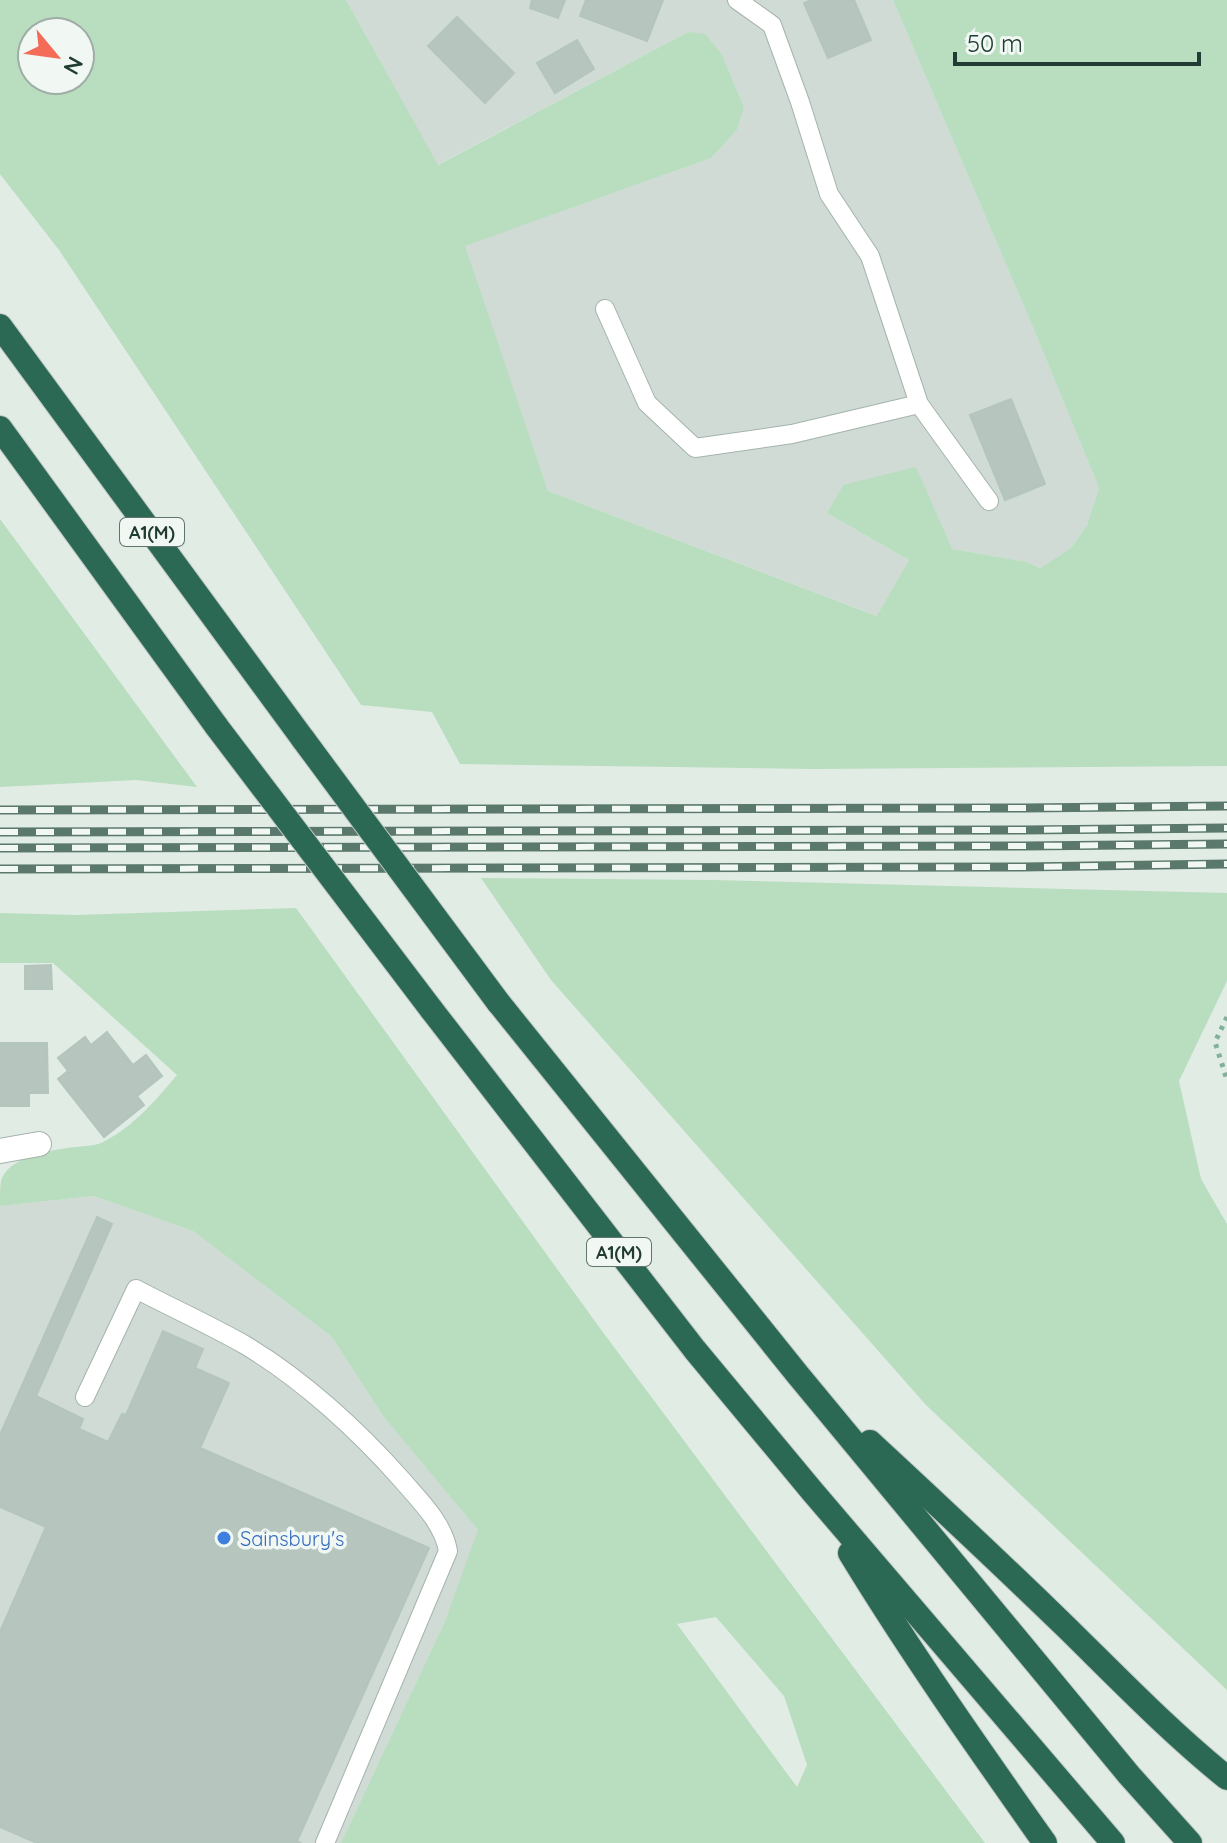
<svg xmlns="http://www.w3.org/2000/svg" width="1227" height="1843" viewBox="0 0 1227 1843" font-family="Quicksand,sans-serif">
<rect width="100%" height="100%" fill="#e1ece5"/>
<g fill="#cfdbd4">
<path d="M346,0h547l142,332 64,156 -12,37 -16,23 -31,20 -13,-6 -75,-13 -109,-64 -16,28 82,47 -31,56 -330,-125 -84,-245 247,-88 26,-28 7,-23 -22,-52 -34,-23 -251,133z"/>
<path d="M94,1196l99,35 139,106 51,79 96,115 -34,90 -104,222h-341v-637z"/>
</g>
<g fill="#b9ddbf" fill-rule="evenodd">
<path d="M0,0h346l92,165 250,-133 17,2 17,21 22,52 -7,23 -26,28 -246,88 83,245 329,125 32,-56 -82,-47 16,-28 73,-18 36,82 75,13 13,6 31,-20 16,-23 12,-37 -64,-156 -142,-332h334v766l-414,3 -353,-5 -28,-52 -71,-7 -302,-455 -59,-76zM32,32h48v48h-48z"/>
<path d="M0,519l197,268 -61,-7 -136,7z"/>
<path d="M481,878l232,2 514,13v88l-48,100 22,98 26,45v466l-301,-285 -375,-425z"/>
<path d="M296,908l306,423 383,512h-644l104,-222 33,-91 -95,-114 -51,-79 -139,-106 -99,-35 -94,10c0,-8 0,-18 1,-25 7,-25 52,-31 74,-34 10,-1 22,-1 30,-6 29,-15 52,-42 72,-66l-124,-112h-53v-50l76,2zM716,1617l68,79 23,69 -10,22 -120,-163z"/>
</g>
<g fill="#b6c6be" stroke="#b3c5bc" stroke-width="2">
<path d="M532,0h33l-7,18 -28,-10z"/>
<path d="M586,0h77l-16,41 -67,-25z"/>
<path d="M812,0h42l17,40 -43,18 -24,-55z"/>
<path d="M457,17l57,56 -29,30 -57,-57z"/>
<path d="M577,40l17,29 -39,24 -18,-30z"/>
<path d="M1011,399l34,85 -40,16 -35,-85z"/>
<path d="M51,965l1,24h-27v-23z"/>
<path d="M107,1032l26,33 13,-10 16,21 -25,20 7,9 -40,32 -46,-58 10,-8 -10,-13 27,-21 6,8z"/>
<rect x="0" y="1043" width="4" height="63"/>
<path d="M4,1043h43l1,50h-19v13h-25z"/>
<path d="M97,1217l15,7 -76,172 47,23 -4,10 29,13 14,-28 4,1 37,-84 40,18 -8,19 34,15 -29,65 229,100 -132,293 4,2h-264l-37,-16v-195l46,-105 -46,-20v-72z"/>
</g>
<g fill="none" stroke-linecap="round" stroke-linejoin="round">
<g stroke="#a4b4ac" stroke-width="20">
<g id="service">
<path d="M737,0l35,25 28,77 29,92 41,62 49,148 70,97"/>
<path d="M605,309l42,94 48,45 97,-14 127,-30"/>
<path d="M85,1397l51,-108c36,19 74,36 109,56 57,34 113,85 157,135 19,22 41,43 46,71l-123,292"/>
</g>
</g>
<g stroke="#a4b4ac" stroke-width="26">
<path id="minor" d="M0,1151l39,-7"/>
</g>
<g stroke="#c1c8c6" stroke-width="26">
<g id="motorway">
<path d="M0,326l303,413"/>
<path d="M0,428l217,299"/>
<path d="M498,1002l300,373 331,400 61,68"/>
<path d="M431,1009l264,341 117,141 301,352"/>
<path d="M870,1442c66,61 132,123 196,185 53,52 104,105 161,151"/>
<path d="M850,1553c61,100 128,195 195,290"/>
</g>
</g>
<path stroke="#81b09b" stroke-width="5" stroke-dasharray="4 6" stroke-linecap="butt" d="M1227,1017l-12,25 12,38"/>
<use href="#service" stroke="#fff" stroke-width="18"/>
<use href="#minor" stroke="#fff" stroke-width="24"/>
<use href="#motorway" stroke="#2c6955" stroke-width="24"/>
<g stroke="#5b786d" stroke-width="9">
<g id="rail">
<path d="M0,810l1024,-2 203,-2"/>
<path d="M0,832l1023,-2 204,-2"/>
<path d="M0,848l1024,-2 203,-2"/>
<path d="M0,869l1022,-2 205,-3"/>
</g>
</g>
<use href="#rail" stroke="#f1f8f4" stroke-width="6" stroke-dasharray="18" stroke-linecap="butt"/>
<g stroke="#c1c8c6" stroke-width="26" stroke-linecap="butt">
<g id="motorway-bridge">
<path d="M217,727l214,282"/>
<path d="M303,739l195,263"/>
</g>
</g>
<use href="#motorway-bridge" stroke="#2c6955" stroke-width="24"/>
</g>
<circle fill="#3f7fe0" stroke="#f1f8f4" stroke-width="3" cx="224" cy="1538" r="8"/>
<g text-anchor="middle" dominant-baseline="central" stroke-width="7" stroke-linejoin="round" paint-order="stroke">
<g fill="#f1f8f4" stroke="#5f746c" stroke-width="2">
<rect x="120" y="518" width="64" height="28" rx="6"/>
<rect x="587" y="1238" width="64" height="28" rx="6"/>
</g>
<g font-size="18" font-weight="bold" fill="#213c32">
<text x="152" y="532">A1(M)</text>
<text x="619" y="1252">A1(M)</text>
</g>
<g font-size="20" fill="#366cbe" stroke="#f1f8f4" text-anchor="start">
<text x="240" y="1538">Sainsbury's</text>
</g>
</g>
<g transform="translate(56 56) rotate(119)"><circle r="38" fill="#f1f8f4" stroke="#9eada6" stroke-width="2"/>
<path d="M0-6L14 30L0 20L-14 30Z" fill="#f46b57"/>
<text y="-12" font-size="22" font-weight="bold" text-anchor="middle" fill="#213c32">N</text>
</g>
<path d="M955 52v12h244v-12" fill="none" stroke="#213c32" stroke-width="4"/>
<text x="967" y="52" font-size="24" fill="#213c32" stroke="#f1f8f4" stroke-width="6" paint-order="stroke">50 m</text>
</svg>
